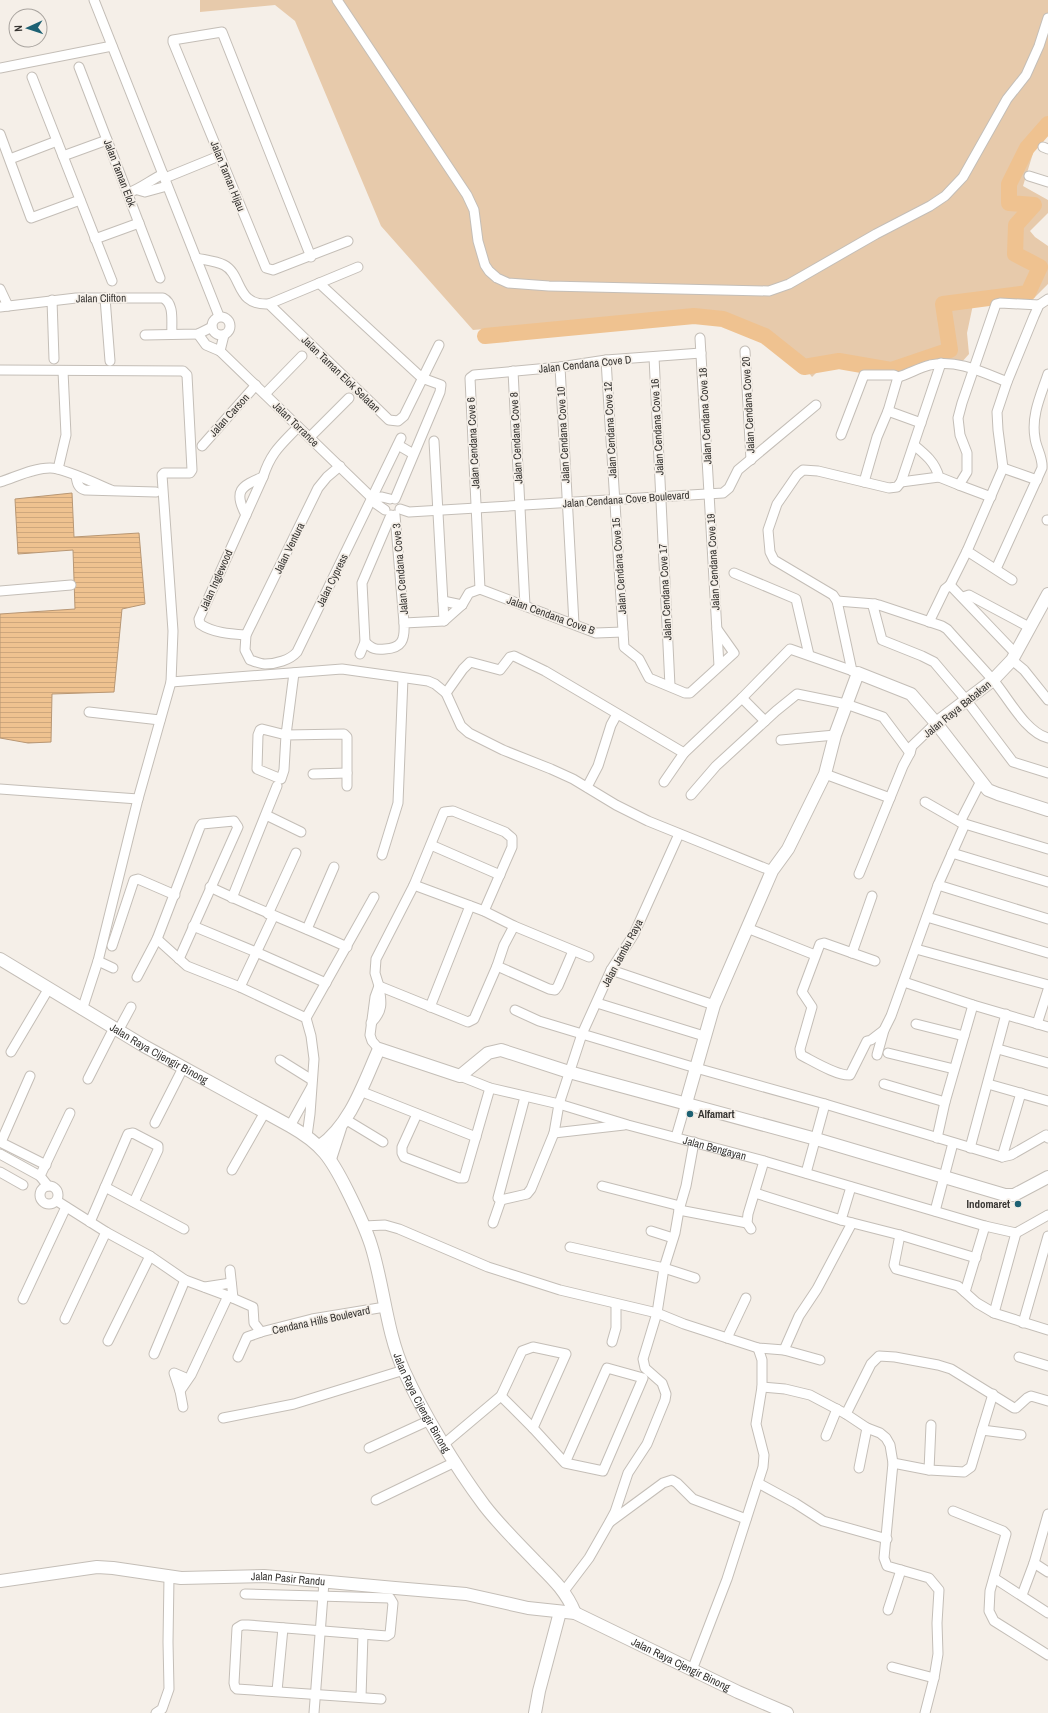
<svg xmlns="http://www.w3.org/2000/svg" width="1048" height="1713" viewBox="0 0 1048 1713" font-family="'Archivo Narrow',sans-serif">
<defs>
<pattern id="water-rules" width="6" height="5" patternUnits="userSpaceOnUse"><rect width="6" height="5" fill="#efc290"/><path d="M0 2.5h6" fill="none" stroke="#cea77d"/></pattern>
</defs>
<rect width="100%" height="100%" fill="#f5efe8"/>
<path fill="#e7caab" d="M200,0h848v134l-14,16 -11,36 25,14v13l-18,18 5,6 13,9v38l-14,14 -60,2 -7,33 2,21 -8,9 -62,10 -16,4 -35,-10 -28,2 -8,8 -24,-32 -45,-23 -35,-8 -42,-1 -193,17 -92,-104 -86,-205 -20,-16 -75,7z"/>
<path fill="url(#water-rules)" stroke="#b89774" d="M72,493l2,44 65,-4 6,71 -23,5 -8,83 -62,2 -1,48 -23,1 -28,-5v-124l75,-5 -2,-59 -55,4 -3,-55z"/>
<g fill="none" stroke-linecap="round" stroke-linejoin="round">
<path stroke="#efc290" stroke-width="16" d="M485,336l209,-20 29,3 42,17 39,31 35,-6 52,9 59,-20 -7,-46 85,-11 12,-26 -25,-13 1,-29 18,-20 -25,-2v-19l18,-36 21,-24"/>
<g stroke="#c4beb7" stroke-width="11">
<g id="street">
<path d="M94,0l125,316"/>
<path d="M337,0l130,195 7,15 4,31 7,24 4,6 8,7 11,5 41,3 220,5 20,-7 87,-50 54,-28 15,-10 18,-19 44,-78 19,-24 13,-29 9,-28"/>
<path d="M79,67l81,211"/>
<path d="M0,68l112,-22"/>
<path d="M32,77l80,204"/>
<path d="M0,134l31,84 49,-18"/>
<path d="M1043,147l5,2"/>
<path d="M63,156l44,-16"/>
<path d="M10,159l47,-18"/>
<path d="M1029,176l19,6"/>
<path d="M165,178l54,-22"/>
<path d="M138,190l7,2 22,-6"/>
<path d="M128,193c12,-4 23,-13 35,-19"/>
<path d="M95,239l44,-16"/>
<path d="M311,257l-89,-225 -49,8v2l93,226 7,2 75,-29"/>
<path d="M196,258c9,2 20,3 28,7 19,10 11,41 45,39l120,116 9,1 6,-5 35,-71"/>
<path d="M319,283l103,95 19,7 -1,7 -45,107"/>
<path d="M0,289l8,17"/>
<path d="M105,298l5,63"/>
<path d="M52,300l2,59"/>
<path d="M269,304l89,-37"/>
<path d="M0,307l76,-9h87c12,6 8,24 9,36"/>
<circle cx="221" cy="326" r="9"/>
<path d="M198,334l8,11 14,6 4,-16"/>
<path d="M145,335l53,-1 14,-7"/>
<path d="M700,338l19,328"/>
<path d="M220,351l152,147 3,5 10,7"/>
<path d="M745,351l6,109"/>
<path d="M654,357l16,329"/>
<path d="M606,360l18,287 15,12 10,19 36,15h5l44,-40 -17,-24"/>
<path d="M560,367l14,257"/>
<path d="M0,370l183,1 4,4 5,95 -2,3h-26l-2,2 11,156 -2,51 -33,117 -40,162 -16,49"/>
<path d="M513,371l12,235"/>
<path d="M898,377c11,-3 20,-9 32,-12 27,-6 52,7 77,17"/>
<path d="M265,394l37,-38"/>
<path d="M888,411l33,12"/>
<path d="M841,435l23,-60h30l4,2 -10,34 -11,26 -13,45"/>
<path d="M310,437l39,-39"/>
<path d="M434,441l10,180"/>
<path d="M398,445l12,7"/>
<path d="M914,445c11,9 21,17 25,32l20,8 8,-13v-19l-7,-18 -2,-17 4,-15 34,-99 4,-1 39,2"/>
<path d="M202,446l54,-61"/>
<path d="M340,466l-13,11 -9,11 -72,147 -1,15 5,10c4,1 10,4 15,4 11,0 25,-4 32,-12l104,-214"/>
<path d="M1003,468l34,12"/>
<path d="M58,469l8,-34 -3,-64"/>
<path d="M76,476c1,7 2,12 9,14l71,2"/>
<path d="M0,482c16,-5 33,-14 50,-14 14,0 47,16 61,22"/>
<path d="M901,482l38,-5"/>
<path d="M959,485l32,12"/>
<path d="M372,498l10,-1 8,2"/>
<path d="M400,509l9,3 314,-19 6,-5 9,-18 78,-65"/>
<path d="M246,515c-13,-24 -5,-29 17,-38"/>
<path d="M395,515l9,108"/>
<path d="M1047,520h1"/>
<path d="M996,569l46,-101c1,-11 -6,-20 -7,-30 -4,-23 6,-43 13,-64"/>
<path d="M734,573l62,26 13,56"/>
<path d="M1012,580l-45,-29 36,-83 -5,-38 -1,-18 10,-30 27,-66 5,-11 9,-6"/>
<path d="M950,585l17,-34"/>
<path d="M480,589l-10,-211 4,-3 86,-8 46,-7 95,-7"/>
<path d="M0,591l71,-6"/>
<path d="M963,597l6,-2 60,32"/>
<path d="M443,601l19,4"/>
<path d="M837,601l38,3"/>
<path d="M929,622l16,-33 5,-4 66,69"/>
<path d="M246,635c-15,-1 -33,-2 -46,-11l-1,-5 64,-142c8,-25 18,-32 35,-50"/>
<path d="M365,642c7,7 11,8 20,7 17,-1 20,-9 19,-26l40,-2 18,-16 7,-12 11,-4 116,44 27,-1"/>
<path d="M360,654l5,-12 -3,-59 29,-68"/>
<path d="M1012,660l12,10 24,30"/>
<path d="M852,671l-15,-70 -4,-6 -59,-35 -4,-8 -2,-22 9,-26 20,-29 6,-5 15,1 71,17 8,-1 4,-5 40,-119"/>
<path d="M294,673l-8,62 -2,35 -3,9 -24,-10 1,-34 2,-5 2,-1 24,6 58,-1 3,3v49"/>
<path d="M171,682l171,-13 86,12 7,3 11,9 15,33 8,7 34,17 48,19 22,10 43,26 32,16 124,50"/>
<path d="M446,693l17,-24 7,-7 30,8 10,-13 4,-1 31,15 139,82"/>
<path d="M742,698l23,23"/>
<path d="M89,712l71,8"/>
<path d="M1048,738c-23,-6 -40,-41 -55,-58 -15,-17 -31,-34 -46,-51l-5,-3 -63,-21 -4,-1 -2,2 9,34 40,16 12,6 33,39 46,61 35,11"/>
<path d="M781,740l54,-5"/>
<path d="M313,774l34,-1"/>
<path d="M825,774l65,24"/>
<path d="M664,782l20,-29 58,-55 48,-49 66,23"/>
<path d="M587,787l11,-21 13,-41 6,-11"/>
<path d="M0,789l138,10"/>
<path d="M691,795l25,-29 60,-55 21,-17 49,10 37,13 27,36 2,-7 24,-23"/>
<path d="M925,802l35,20"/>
<path d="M266,815l35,17"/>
<path d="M965,824l83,25"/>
<path d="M431,845l69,30"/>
<path d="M952,853l96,29"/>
<path d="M382,855l16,-52 5,-125"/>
<path d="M859,874l44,-108 7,-13"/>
<path d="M414,885l70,26 30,15 75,31"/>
<path d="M938,885l110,34"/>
<path d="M210,887c45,22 92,39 137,60"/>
<path d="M232,898l45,-112"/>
<path d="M268,914l28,-61"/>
<path d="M927,917l121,36"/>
<path d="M193,926l63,26 70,31"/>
<path d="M514,926l-10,19 -7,21 52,23 6,1 3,-4 15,-35"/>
<path d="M747,928l68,27"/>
<path d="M307,929l27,-62"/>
<path d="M157,939l30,27 53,21 66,31 5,18 3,23 -4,55 -3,22"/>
<path d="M112,946l22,-66 4,-1 37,16"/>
<path d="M916,949l132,36"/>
<path d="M852,953l20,-57"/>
<path d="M98,961l15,7"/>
<path d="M875,961l-51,-18 -4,1 -18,48 10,15 -12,42 1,6c12,6 36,21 49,20l17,-34 4,-1 13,-10 7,-14 47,-131 27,-61 -5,-2 21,-41"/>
<path d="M611,970l103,35"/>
<path d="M137,977l20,-38 43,-112 2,-3 32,-3 4,6 -59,132"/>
<path d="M904,982l69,23 75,22"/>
<path d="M379,986l89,36 6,-3 23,-53"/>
<path d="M240,987l33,-70"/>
<path d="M597,1003l107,33"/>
<path d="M430,1007l40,-101"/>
<path d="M515,1010l24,11 43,13 114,34 129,36 177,53 9,-2 35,-20 2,3"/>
<path d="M306,1018l68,-121"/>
<path d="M371,1023c12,-12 11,-20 8,-36"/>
<path d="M916,1024l48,12"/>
<path d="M1037,1024l11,-34"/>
<path d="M118,1031l13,-24"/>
<path d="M379,1049l-7,-8 -2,-6 5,-38 4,-11 -4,-13 1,-14 38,-74 30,-73 9,-1 52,21 7,6v9l-28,64"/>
<path d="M998,1049l50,14"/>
<path d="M11,1052l38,-64"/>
<path d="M888,1053l66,16"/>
<path d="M877,1055l7,-25"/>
<path d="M280,1060l32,20"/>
<path id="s1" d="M460,1076l30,12 69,16 69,21 136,36 221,65 31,7 32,-18"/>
<path d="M88,1079l26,-51"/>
<path d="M884,1084l61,18"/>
<path d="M988,1084l60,17"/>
<path d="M360,1091l116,46"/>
<path d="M525,1097l-27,101 3,2 26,-6 4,-5 23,-56 5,-29 23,-70 29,-64 23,-36 45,-100"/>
<path d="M417,1114l-15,33v6l2,4 55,21h5l26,-90"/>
<path d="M345,1119l38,23"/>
<path d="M155,1123l28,-55"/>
<path d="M290,1126l21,-38"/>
<path d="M554,1133l70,-8"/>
<path d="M676,1137l10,-34"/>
<path d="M937,1138l8,-36 28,-97"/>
<path d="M0,1142l46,23"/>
<path d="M1,1142l29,-66"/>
<path d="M970,1148l36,-134"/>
<path d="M0,1154l40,22 8,10"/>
<path d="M1002,1157l19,-64"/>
<path d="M232,1170l33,-58"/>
<path d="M0,1172l23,13"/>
<path d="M806,1173l19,-69"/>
<path d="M40,1176l30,-63"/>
<circle cx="49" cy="1195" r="9"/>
<path d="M602,1186l78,20"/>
<path d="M105,1187l79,42"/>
<path d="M851,1187l-10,33 59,15 76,23"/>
<path d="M755,1193l86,27"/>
<path d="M57,1201l49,31 44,24 35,24 43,16 25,11 1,16 7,9 51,-13 73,-12"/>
<path d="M679,1210l68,13"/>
<path d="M935,1211l18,-68"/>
<path d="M90,1222l38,-88 5,-1 25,13v4l-24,52"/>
<path d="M493,1223l8,-23"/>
<path d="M364,1226l21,-1 14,4 89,38 72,23 97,23 27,11 74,24 26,2 36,10"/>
<path d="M751,1229l-4,-6 1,-9 16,-53"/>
<path d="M651,1231l22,7"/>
<path d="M900,1235l-6,30 2,4 62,17 19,17 17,10 54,17"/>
<path d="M570,1247l94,21 31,10"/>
<path d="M230,1270l3,28"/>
<path d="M205,1287l26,-4"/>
<path d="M965,1292l20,-66"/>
<path d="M23,1299l43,-92"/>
<path d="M994,1313l22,-80"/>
<path d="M65,1319l41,-87"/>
<path d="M1023,1323l25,-87"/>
<path d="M727,1338l19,-40"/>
<path d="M108,1341l42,-85"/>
<path d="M612,1342l4,-14v-24"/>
<path d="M784,1350l15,-34 18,-27 35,-66"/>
<path d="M154,1354l31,-74"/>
<path d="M238,1357l9,-20 14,-5"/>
<path d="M1019,1357l29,9"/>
<path d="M188,1379l-14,-6 6,18 11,-16 37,-79"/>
<path d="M762,1387l23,2 25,6 36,19 21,14 13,5 6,5 4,7 3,18 -9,95 3,8 42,12 10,12 -2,33 1,31 -4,24 -9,35"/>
<path d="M180,1391l3,16"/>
<path d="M501,1396l32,32"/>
<path d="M846,1414l25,-50 8,-8 16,1 43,8 13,4 63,39h2l11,-10 4,-2 17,5"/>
<path d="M223,1418l71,-14 110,-34"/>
<path d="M982,1430l11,-36"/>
<path d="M826,1436l11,-27"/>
<path d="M444,1444l57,-48 21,-45 11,-4 33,7 -33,74 32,35 38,8 40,-93 -36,-10 -42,95"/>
<path d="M369,1448l61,-28"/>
<path d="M893,1463l36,7 35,2 7,-5 11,-37 39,5"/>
<path d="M859,1468l8,-40"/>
<path d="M929,1470l2,-45"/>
<path d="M758,1483l37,20 28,18 64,18"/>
<path d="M376,1500l79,-38"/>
<path d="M953,1511l50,20 3,3 -16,57 -1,20 5,10 54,34"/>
<path d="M610,1522l53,-39 9,-3 5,3 16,16 53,20"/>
<path d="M1034,1563l14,9"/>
<path d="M994,1578l54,35"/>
<path d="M564,1591l25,-33 20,-35 6,-11 13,-39 19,-29 18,-44 1,-6 -4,-11 -17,-15 -2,-9 14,-46 7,-45 11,-35 4,-23 7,-24 8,-44"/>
<path d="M245,1594l145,4 3,5 -3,31 -3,2 -139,-11h-6l-5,3 -3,55 1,4 2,2 144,10"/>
<path d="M1022,1595l12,-32 14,-49"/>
<path d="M888,1610l13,-40"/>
<path d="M892,1667l42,11"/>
<path d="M692,1670l35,-91 36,-112 1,-12 -8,-31 6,-37v-27l-4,-12"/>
<path d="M277,1691l6,-63"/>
<path d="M361,1697l2,-63"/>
<path d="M156,1713l6,-4 7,-20 -1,-47 1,-65"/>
<path d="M314,1713l10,-131"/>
</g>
</g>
<g stroke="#c4beb7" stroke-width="14">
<g id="secondary">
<path d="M936,723l57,-43 19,-20 36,-66"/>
<path id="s2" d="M0,959l144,87 146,80c32,18 41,32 57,64 9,18 18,36 24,55 13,41 15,86 33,126 20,44 51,95 80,134 16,21 35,39 53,58 16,16 29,28 38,50"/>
<path d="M686,1103l28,-98 58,-134 16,-22 37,-75 10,-39 23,-62 53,21 25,29 52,67 10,4 50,16"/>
<path d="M320,1146c31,-22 44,-64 59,-97l81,27 28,-23 13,-3 68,22 247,67 189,56h9l34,-18"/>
<path d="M330,1159l10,-31"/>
<path id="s3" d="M0,1581l97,-14 16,1 68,10 83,-2 131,12 71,6 62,14 47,5 163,79 49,21"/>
<path d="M535,1713l4,-22 21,-79"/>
</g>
</g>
<use href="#street" stroke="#fff" stroke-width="9"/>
<use href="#secondary" stroke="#fff" stroke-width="12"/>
</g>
<g fill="#1d6173" stroke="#f5efe8" stroke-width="1.5">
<circle cx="690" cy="1114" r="4"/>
<circle cx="1018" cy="1204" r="4"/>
</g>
<g text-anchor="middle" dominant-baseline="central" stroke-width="3.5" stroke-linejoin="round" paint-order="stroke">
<g font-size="11" fill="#363431" stroke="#f5efe8">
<text transform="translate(120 173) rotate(69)">Jalan Taman Elok</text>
<text transform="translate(228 176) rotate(68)">Jalan Taman Hijau</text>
<text transform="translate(101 298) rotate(-1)">Jalan Clifton</text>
<text transform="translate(585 364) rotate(-6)">Jalan Cendana Cove D</text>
<text transform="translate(341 374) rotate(44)">Jalan Taman Elok Selatan</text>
<text transform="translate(748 405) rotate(-93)">Jalan Cendana Cove 20</text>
<text transform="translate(229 415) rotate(-48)">Jalan Carson</text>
<text transform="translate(705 416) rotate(-93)">Jalan Cendana Cove 18</text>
<text transform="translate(296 424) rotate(44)">Jalan Torrance</text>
<text transform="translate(657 427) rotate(-93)">Jalan Cendana Cove 16</text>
<text transform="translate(610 430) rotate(-93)">Jalan Cendana Cove 12</text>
<text transform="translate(563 435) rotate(-93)">Jalan Cendana Cove 10</text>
<text transform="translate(516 438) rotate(-93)">Jalan Cendana Cove 8</text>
<text transform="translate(473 443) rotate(-93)">Jalan Cendana Cove 6</text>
<text transform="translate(626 499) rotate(-4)">Jalan Cendana Cove Boulevard</text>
<text transform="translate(289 548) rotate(-64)">Jalan Ventura</text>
<text transform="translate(713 562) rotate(-93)">Jalan Cendana Cove 19</text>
<text transform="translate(619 566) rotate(-94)">Jalan Cendana Cove 15</text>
<text transform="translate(400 569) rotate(-95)">Jalan Cendana Cove 3</text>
<text transform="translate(216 580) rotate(-66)">Jalan Inglewood</text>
<text transform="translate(332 580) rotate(-64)">Jalan Cypress</text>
<text transform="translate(665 592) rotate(-93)">Jalan Cendana Cove 17</text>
<text transform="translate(551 615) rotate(20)">Jalan Cendana Cove B</text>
<text transform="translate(957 709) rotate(-39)">Jalan Raya Babakan</text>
<text transform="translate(622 953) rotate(-62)">Jalan Jambu Raya</text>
<text stroke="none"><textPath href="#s2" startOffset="185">Jalan Raya Cijengir Binong</textPath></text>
<text stroke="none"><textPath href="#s1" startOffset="265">Jalan Bengayan</textPath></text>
<text transform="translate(321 1320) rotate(-12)">Cendana Hills Boulevard</text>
<text stroke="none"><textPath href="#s2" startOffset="649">Jalan Raya Cijengir Binong</textPath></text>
<text stroke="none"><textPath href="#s3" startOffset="290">Jalan Pasir Randu</textPath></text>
<text stroke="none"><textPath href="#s3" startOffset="697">Jalan Raya Cjengir Binong</textPath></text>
</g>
<g font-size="11" font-weight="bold" fill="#363431" stroke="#f5efe8" text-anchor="start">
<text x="698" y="1114">Alfamart</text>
<text x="1010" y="1204" text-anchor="end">Indomaret</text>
</g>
</g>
<g transform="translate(28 28) rotate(267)"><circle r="19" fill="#f5efe8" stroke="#a9a49f"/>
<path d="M0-3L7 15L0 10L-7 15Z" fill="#1d6173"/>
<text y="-6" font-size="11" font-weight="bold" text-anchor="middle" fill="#363431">N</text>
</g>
</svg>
